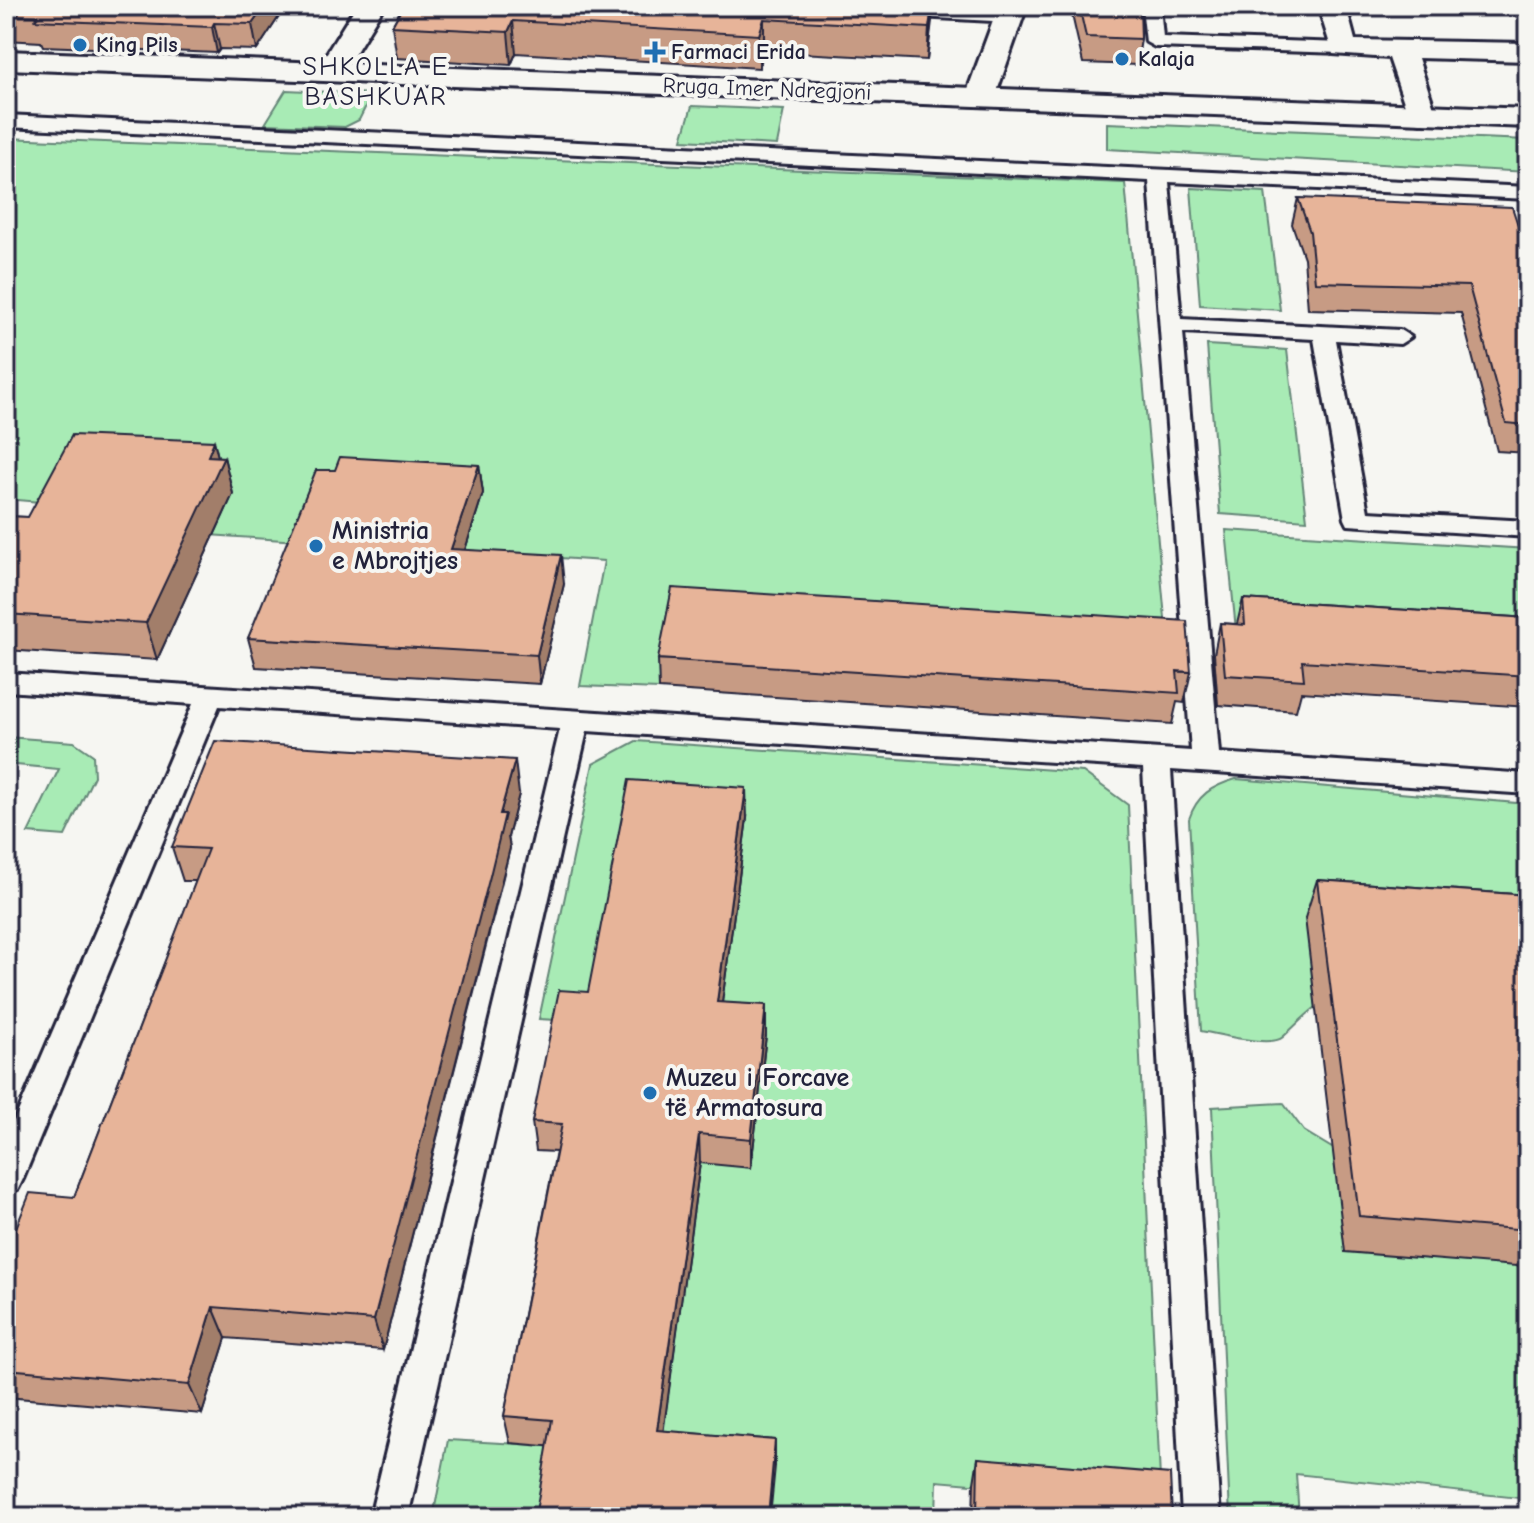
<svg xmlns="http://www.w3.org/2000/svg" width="1534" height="1523" viewBox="0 0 1534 1523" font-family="'Comic Neue',sans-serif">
<rect width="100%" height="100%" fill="#f6f6f2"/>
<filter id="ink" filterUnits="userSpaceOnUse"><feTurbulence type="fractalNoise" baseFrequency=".0125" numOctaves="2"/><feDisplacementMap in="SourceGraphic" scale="16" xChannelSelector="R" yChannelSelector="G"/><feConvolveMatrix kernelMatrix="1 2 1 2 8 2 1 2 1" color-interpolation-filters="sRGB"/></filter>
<g filter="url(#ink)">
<g fill="#a8ebb5" stroke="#658678" stroke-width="2">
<path d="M286,90l86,4 -13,26 -14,7 -80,-3z"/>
<path d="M692,106l92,4 -7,35 -95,-5z"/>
<path d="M1107,123l421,17v32l-421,-23z"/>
<path d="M6,138l1119,45 43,468 -495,-32 -14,70 -79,-3 24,-125 -411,-27 -60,-24 -127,-11z"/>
<path d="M1191,188l74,4 15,118 -80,-5z"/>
<path d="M1207,345l80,5 20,170 -87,-6z"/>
<path d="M1226,530l302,19v100l-292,-19z"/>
<path d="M6,737l68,5 19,13 1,21 -29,60 -37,-3 31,-64 -53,-5z"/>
<path d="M636,741l447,31 45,33 33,695 -224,-19 -1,36h-166l-110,-61 -69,-434 -52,-3 54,-255z"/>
<path d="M1236,779l292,25v130l-222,-16 10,89c-12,9 -22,20 -33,30 -12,11 -64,-3 -82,-6l-12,-212c8,-24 23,-33 47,-40z"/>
<path d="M1283,1103l21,28 224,136v232l-232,-25 3,43h-69l-18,-410z"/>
<path d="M448,1440l109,6 -13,71h-111z"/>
</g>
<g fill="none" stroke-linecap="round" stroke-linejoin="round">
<g stroke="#22223b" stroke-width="6">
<g id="lane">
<path d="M1142,6h18l3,31 180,6 9,5 -9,5 -188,-6 -9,-5z"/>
<path d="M6,115l1522,72v12l-359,-17 12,137 219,11 11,7 -11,7 -64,-4 32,172 160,9v16l-180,-12 -3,-6 -31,-180 -131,-7 36,421 309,21v20l-357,-24 49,747h-38l-39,-749 -556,-37 -179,786h-38l190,-788 -341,-23 -196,473 -5,10 -12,5v-54l187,-436 -187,-13v-18l1185,78 -42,-570 -1143,-54z"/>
</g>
</g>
<g stroke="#22223b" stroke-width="6">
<g id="street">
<path d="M356,6h28l-44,72 -10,3 -10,-3 -5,-6z"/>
<path d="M848,6h179l-32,91 -5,6 -10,3 -10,-3 -5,-6 28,-76 -131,-7 -10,-2z"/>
<path d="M1318,6h28l9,34 173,3v18l-110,-3 18,56 -4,6 -11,3 -11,-3 -21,-62 -56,-4z"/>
</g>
</g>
<g stroke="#22223b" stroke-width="6">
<path id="secondary" d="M6,51l1522,58v18l-1522,-58z"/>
</g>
<use href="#lane" fill="#f6f6f2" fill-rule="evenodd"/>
<use href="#street" fill="#f6f6f2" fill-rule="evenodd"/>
<use href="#secondary" fill="#f6f6f2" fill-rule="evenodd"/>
</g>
<g fill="#c79b84" stroke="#22223b" stroke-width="2">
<path d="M6,6h280l-29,44 -37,-1 -3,4 -174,-7 -2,-4 -35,-2z"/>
<path d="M403,6h530l-6,54 -163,-9 -5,17 -243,-15 -5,12 -114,-7 -5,-32z"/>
<path d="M1070,6h70l1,33 -4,26 -54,-2z"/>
<path d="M1298,198l230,30v225l-31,-2 -36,-138 -153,-4 -4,-51 -12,-34z"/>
<path d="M214,441l4,16h6l9,37 -76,166 -151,-10v-134l22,1z"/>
<path d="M479,465l4,28 -18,57 99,34 -24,100 -284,-17 -8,-29 87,-168z"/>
<path d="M1243,599l285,19v89l-227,-15 -5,19 -78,-6 -4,-51 6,-31 17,1z"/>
<path d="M658,659l533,13 -7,31 -7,-1 -5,22 -513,-35z"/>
<path d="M519,794l-11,43 2,11 -15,62 -112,440 -157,-12 -24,76 -196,-17v-144l68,-56 122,-316h-13l-11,-34z"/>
<path d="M747,818l-25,184 44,33 -15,133 -51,-5 -37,268 112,9v26l-265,-23 -6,-27 52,-264 -20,-1 -4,-29 56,-130z"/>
<path d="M1317,880l211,15v372l-183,-15 -40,-334z"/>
<path d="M978,1458l194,59h-199l1,-34z"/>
</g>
<g fill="#a27e6b" stroke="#22223b" stroke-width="2">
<path d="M265,6h21l-29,44 -5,-26z"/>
<path d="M932,6h1l-1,15 -5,39 2,-32z"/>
<path d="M764,19v32l-5,17v-33z"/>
<path d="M513,21l3,32 -5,12 -3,-33z"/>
<path d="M214,23l6,26 -3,4 -5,-26z"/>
<path d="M214,441l6,24 4,-8 9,37 -76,166 -11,-37 62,-167z"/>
<path d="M479,465l4,28 -27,85 -5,-29z"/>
<path d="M561,555l3,29 -24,100 -3,-29z"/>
<path d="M515,760l4,34 -11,43 2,11 -127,502 -9,-30 126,-506z"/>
<path d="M746,788l1,30 -29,214 -1,-30z"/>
<path d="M766,1005v30l-15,133v-29z"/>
<path d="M699,1134l1,29 -40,293 -3,-26z"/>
<path d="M213,1307l13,31 -24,76 -13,-29z"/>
<path d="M775,1440v26l-5,51h-2z"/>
</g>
<g fill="#e7b499" stroke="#22223b" stroke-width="2">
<path d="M6,6h259l-13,18 -38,-1 -2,4 -177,-7 3,-4 -32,-1z"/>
<path d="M403,6h529l-3,22 -165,-9 -5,16 -246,-14 -5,11 -116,-6z"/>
<path d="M1079,6h61l1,33 -55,-2z"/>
<path d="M1298,198l214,9 7,21h9v197l-22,-2 -37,-137 -154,-4 -5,-50z"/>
<path d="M72,435l142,6 -6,15 16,1 -78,166 -140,-9v-98l22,1z"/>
<path d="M340,457l139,8 -28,84 110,6 -24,100 -289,-17 68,-168h19z"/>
<path d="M672,588l515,33 4,51 -14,-1 2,22 -521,-34z"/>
<path d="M1243,599l285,19v58l-226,-15 2,19 -79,-5 -5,-52 25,2z"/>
<path d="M215,741l300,19 -15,54h5l-15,62 -116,444 -161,-13 -24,78 -183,-16v-116l24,-60 44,4 134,-348 -36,-2z"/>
<path d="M629,780l117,8 -29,214 49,3 -15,134 -52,-5 -42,296 118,10 -7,77h-233l17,-97 -48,-4 58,-292 -30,-2 27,-132 29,2z"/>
<path d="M1317,880l211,15v335l-169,-14z"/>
<path d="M978,1458l192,16 2,43h-195z"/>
</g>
</g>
<g fill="#1f6fb2" stroke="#f6f6f2" stroke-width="3">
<circle cx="80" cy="45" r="8"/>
<path d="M651 40h8v8h8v8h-8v8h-8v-8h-8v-8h8z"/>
<circle cx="1122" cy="59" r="8"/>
<circle cx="316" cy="546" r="8"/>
<circle cx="650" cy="1093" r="8"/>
</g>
<g text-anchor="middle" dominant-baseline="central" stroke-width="8" stroke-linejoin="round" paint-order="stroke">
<g font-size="22" font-weight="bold" fill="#22223b" stroke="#f6f6f2" text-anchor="start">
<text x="96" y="45">King Pils</text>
<text x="671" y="52">Farmaci Erida</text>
<text x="1138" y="59">Kalaja</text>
</g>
<g font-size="22" fill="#22223b" stroke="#f6f6f2">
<text transform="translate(767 89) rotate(2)">Rruga Imer Ndregjoni</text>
</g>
<g font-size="26" letter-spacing="2" fill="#22223b" stroke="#f6f6f2">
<text x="376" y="67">SHKOLLA E<tspan x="376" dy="30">BASHKUAR</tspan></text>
</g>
<g font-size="26" font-weight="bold" fill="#22223b" stroke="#f6f6f2" text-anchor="start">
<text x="332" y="531">Ministria<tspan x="332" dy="30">e Mbrojtjes</tspan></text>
<text x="666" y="1078">Muzeu i Forcave<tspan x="666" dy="30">të Armatosura</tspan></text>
</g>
</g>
<rect width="1534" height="1523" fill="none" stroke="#f6f6f2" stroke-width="32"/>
<rect x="16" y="16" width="1502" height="1491" fill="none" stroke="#22223b" stroke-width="3" filter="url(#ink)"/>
</svg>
